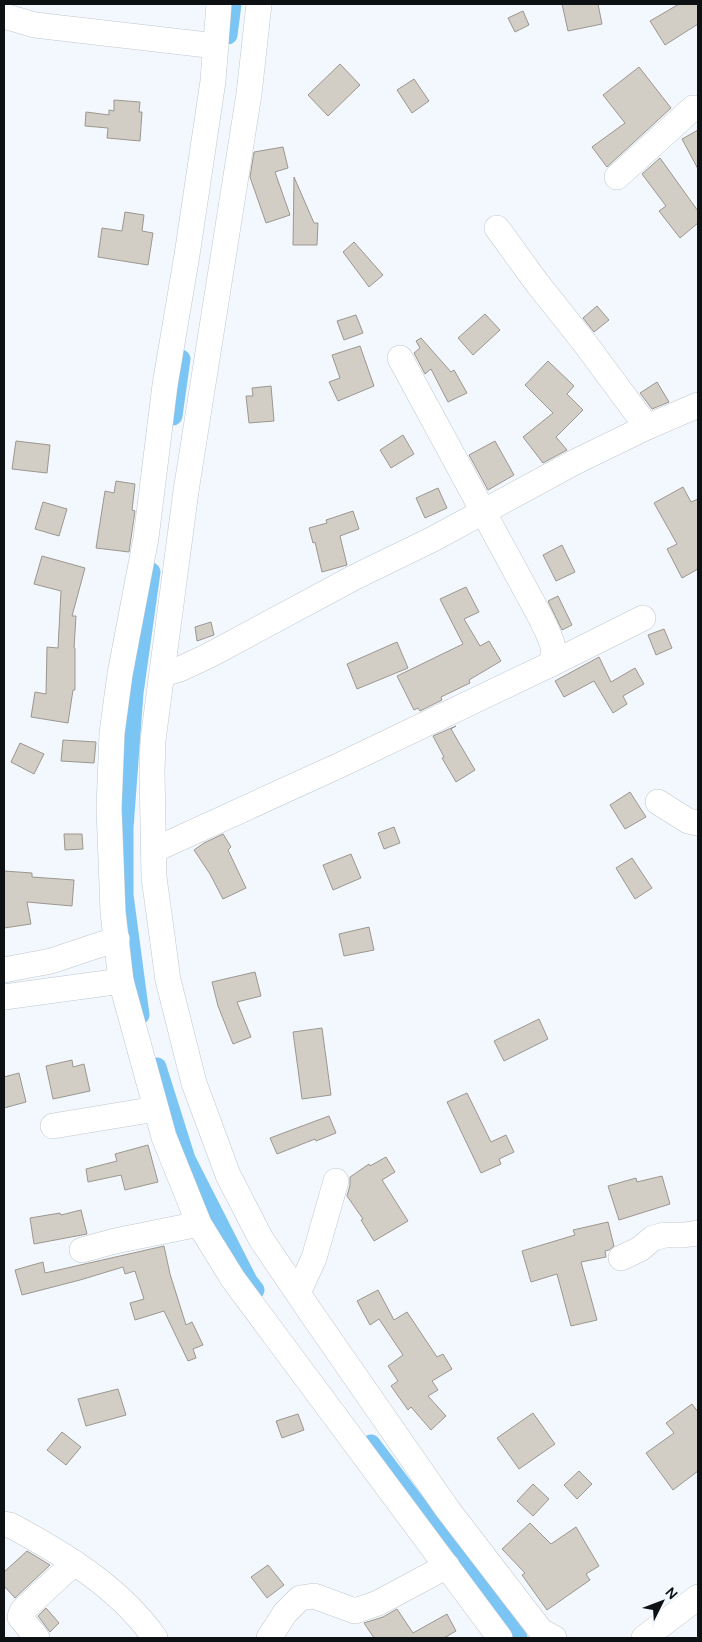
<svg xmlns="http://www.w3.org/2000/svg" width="702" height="1642" viewBox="0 0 702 1642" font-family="'DM Sans',sans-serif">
<rect width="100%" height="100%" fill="#f2f8fe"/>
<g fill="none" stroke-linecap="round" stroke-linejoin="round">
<g stroke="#7bc5f5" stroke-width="19">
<path d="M228,35l4,-31"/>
<path d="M173,416l8,-57"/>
<path d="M140,1015l-16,-120v-67l10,-135 17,-121"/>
<path d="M157,1067l29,92 62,122 7,9"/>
<path d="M371,1444l147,194"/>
</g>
</g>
<g fill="#d2cdc5" stroke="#9c978f">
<path d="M562,4h36l4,20 -34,7z"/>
<path d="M679,4h19v20l-33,21 -15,-24z"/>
<path d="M523,11l6,14 -14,7 -7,-14z"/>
<path d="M340,64l20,21 -32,31 -20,-21z"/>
<path d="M639,67l32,41 -64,59 -15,-20 33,-24 -22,-28z"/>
<path d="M414,79l15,22 -17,12 -15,-23z"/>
<path d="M114,100l26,2 -1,10h3l-2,29 -33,-3 1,-10 -23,-2 1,-14 23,3v-5l5,1z"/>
<path d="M698,130v39l-16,-30z"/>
<path d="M283,147l5,21 -13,4 15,43 -24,8 -16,-46 4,-25z"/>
<path d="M660,158l38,53v12l-18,15 -21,-27 7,-5 -24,-32z"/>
<path d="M294,177l20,46h4l-1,22h-24z"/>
<path d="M125,212l19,3 -2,16 11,2 -5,32 -50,-8 4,-29 20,3z"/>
<path d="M354,242l29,33 -14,12 -26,-35z"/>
<path d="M597,306l12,14 -15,12 -11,-14z"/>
<path d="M485,314l15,16 -27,25 -15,-17z"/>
<path d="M356,315l7,18 -19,7 -7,-19z"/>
<path d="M421,338l30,34 3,-2 13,23 -19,9 -17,-33 -6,5 -11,-21 6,-5 -4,-7z"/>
<path d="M360,346l14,40 -36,15 -9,-19 11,-4 -8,-23z"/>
<path d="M548,361l26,25 -7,8 16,16 -27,27 11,13 -24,13 -20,-26 30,-24 -28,-28z"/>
<path d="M657,382l12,20 -17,7 -12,-16z"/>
<path d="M271,386l3,35 -25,2 -3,-27h7l-1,-8z"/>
<path d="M403,435l11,19 -23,14 -11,-18z"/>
<path d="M16,441l34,4 -3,28 -35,-4z"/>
<path d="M495,441l19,34 -26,15 -19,-35z"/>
<path d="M116,481l19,3 -3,26 3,1 -6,41 -33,-4 9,-57 9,2z"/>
<path d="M683,487l8,15 7,-3v70l-16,9 -15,-29 10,-5 -23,-41z"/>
<path d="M438,488l9,20 -22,10 -9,-20z"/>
<path d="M43,502l24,7 -8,27 -24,-7z"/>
<path d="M353,511l6,18 -19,7 7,29 -25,7 -7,-30 -2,1 -4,-15 18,-5 -1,-3z"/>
<path d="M562,545l13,27 -19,9 -13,-26z"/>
<path d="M42,556l43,12 -13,48h4l-2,32h1v42h-2l-5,33 -37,-6 4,-25 11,2 1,-47 11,1 3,-57 -27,-7z"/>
<path d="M466,587l13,25 -15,7 16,27 9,-5 12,20 -32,19 1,3 -29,14 1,3 -22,11 -2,-3 -4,2 -17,-34 66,-32 -23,-45z"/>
<path d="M558,596l14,29 -10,5 -14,-29z"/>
<path d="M211,622l3,13 -17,6 -2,-14z"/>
<path d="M664,629l8,19 -16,7 -8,-20z"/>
<path d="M397,642l11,26 -51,21 -10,-25z"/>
<path d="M599,657l12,25 24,-14 9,16 -21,12 4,8 -14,9 -19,-32 -30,16 -9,-16z"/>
<path d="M456,726l-5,3 24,41 -19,12 -14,-24 2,-1 -11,-21z"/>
<path d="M63,740l33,2 -2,21 -33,-2z"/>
<path d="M20,743l24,11 -10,20 -23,-12z"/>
<path d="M630,792l16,25 -21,12 -15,-24z"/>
<path d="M394,827l6,16 -16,6 -6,-16z"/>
<path d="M64,834h18l1,15 -18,1z"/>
<path d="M223,834l8,13 -3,3 18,38 -23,11 -13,-25 -16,-24 10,-7z"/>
<path d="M351,854l10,24 -28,12 -10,-25z"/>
<path d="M632,858l20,30 -17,11 -19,-31z"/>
<path d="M4,871l28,2v4l42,3 -2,26 -45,-4 4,22 -27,4z"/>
<path d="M369,927l5,23 -30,6 -5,-22z"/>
<path d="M255,972l6,24 -24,6 14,35 -18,7 -15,-38 -6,-24z"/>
<path d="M539,1019l9,20 -44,22 -10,-20z"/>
<path d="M322,1028l9,67 -29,4 -9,-67z"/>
<path d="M72,1060l1,7 11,-3 6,27 -37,8 -7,-33z"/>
<path d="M19,1073l7,29 -22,6v-31z"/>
<path d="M467,1093l24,49 15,-7 8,17 -15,7 2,5 -20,9 -34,-71z"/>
<path d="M329,1116l7,17 -20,8 -1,-2 -38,15 -7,-16z"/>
<path d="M148,1145l10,37 -33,8 -4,-15 -33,7 -2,-13 31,-8 -2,-7z"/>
<path d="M386,1157l9,15 -13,8 26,41 -34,20 -13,-21 2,-1 -16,-23 3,-11v-8l19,-13 1,2z"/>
<path d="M662,1176l8,28 -51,16 -11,-34 28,-8 1,4z"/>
<path d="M81,1210l6,24 -53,10 -4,-26 30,-5 1,2z"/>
<path d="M608,1222l6,24 -5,4 -4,1 1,6 -25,5 16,58 -26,6 -14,-52 -26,8 -9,-31 53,-16 -2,-5z"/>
<path d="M164,1246l6,28 16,51 6,-3 11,23 -10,4 3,9 -8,3 -24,-50 -29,9 -5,-17 14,-4 -9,-28 -10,3 -2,-7 -43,13 -58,15 -7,-25 28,-8 2,11z"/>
<path d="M378,1290l16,30 13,-8 30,45 6,-3 9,15 -20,12 6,9 -10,6 18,20 -15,14 -20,-23 -3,3 -17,-24 7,-5 -10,-15 15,-11 -24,-36 -9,6 -13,-24z"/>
<path d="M118,1389l8,26 -40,11 -8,-27z"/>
<path d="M692,1404l6,8v59l-25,19 -27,-37 28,-20 -8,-10z"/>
<path d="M533,1413l22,31 -36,25 -22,-31z"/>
<path d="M298,1414l6,16 -22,8 -6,-17z"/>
<path d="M62,1432l19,15 -15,18 -19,-15z"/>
<path d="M579,1471l13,13 -15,15 -13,-14z"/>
<path d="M533,1484l16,15 -16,17 -16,-15z"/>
<path d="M530,1523l21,21 25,-17 23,39 -13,8 4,6 -43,30 -25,-35 3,-2 -23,-24z"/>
<path d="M27,1551l23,14 -35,33 -11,-12v-14z"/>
<path d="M268,1565l16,20 -17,13 -16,-21z"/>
<path d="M46,1608l13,15 -9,9 -12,-16z"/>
<path d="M397,1609l16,24 34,-19 9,17 -12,7h-70l-10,-15 19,-6z"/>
</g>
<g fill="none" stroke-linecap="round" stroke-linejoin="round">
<g stroke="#bfc7ce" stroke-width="26">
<g id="minor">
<path d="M219,4l-6,77 -26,174 -22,130 -19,153 -26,136 -8,59 -3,75 4,104 8,69 43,156 35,87 34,55 267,359"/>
<path d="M259,4l-10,90 -63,397 -33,249 -1,32 2,105 14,103 26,103 34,92 33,64 55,81 132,190 93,121 13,7"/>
<path d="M4,16l31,9 181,21"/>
<path d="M617,177l76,-69h5"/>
<path d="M497,228l40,55 47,59 63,85"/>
<path d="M549,665l94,-47"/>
<path d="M163,674l17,-5 28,-13 147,-79 78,-38 142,-77 72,-35 51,-22"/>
<path d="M658,802l30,19 10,2"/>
<path d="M154,850l184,-84 211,-101c11,-15 -1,-30 -7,-45l-142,-262"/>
<path d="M4,970l47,-9 66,-22"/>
<path d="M4,997l117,-16"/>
<path d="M53,1126l103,-17"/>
<path d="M82,1250l33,-9 84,-17"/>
<path d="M621,1258l19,-9 13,-11 12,-3h19l14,-2"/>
<path d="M298,1293l16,-35 22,-77"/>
<path d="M4,1524l6,1c54,29 109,62 145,113"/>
<path d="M37,1638l-17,-21 2,-6 52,-48"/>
<path d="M269,1638l16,-25 15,-15 14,-2 41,15 23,-8 69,-37"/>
<path d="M644,1638l54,-41"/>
</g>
</g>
<use href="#minor" stroke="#fff" stroke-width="25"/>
</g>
<rect width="702" height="1642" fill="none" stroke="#0e1113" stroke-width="10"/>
<g transform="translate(662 1602) rotate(48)" stroke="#f2f8fe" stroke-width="4" paint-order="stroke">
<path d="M0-4L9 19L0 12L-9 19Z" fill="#0e1113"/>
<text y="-8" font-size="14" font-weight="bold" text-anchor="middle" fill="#0e1113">N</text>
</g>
</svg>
